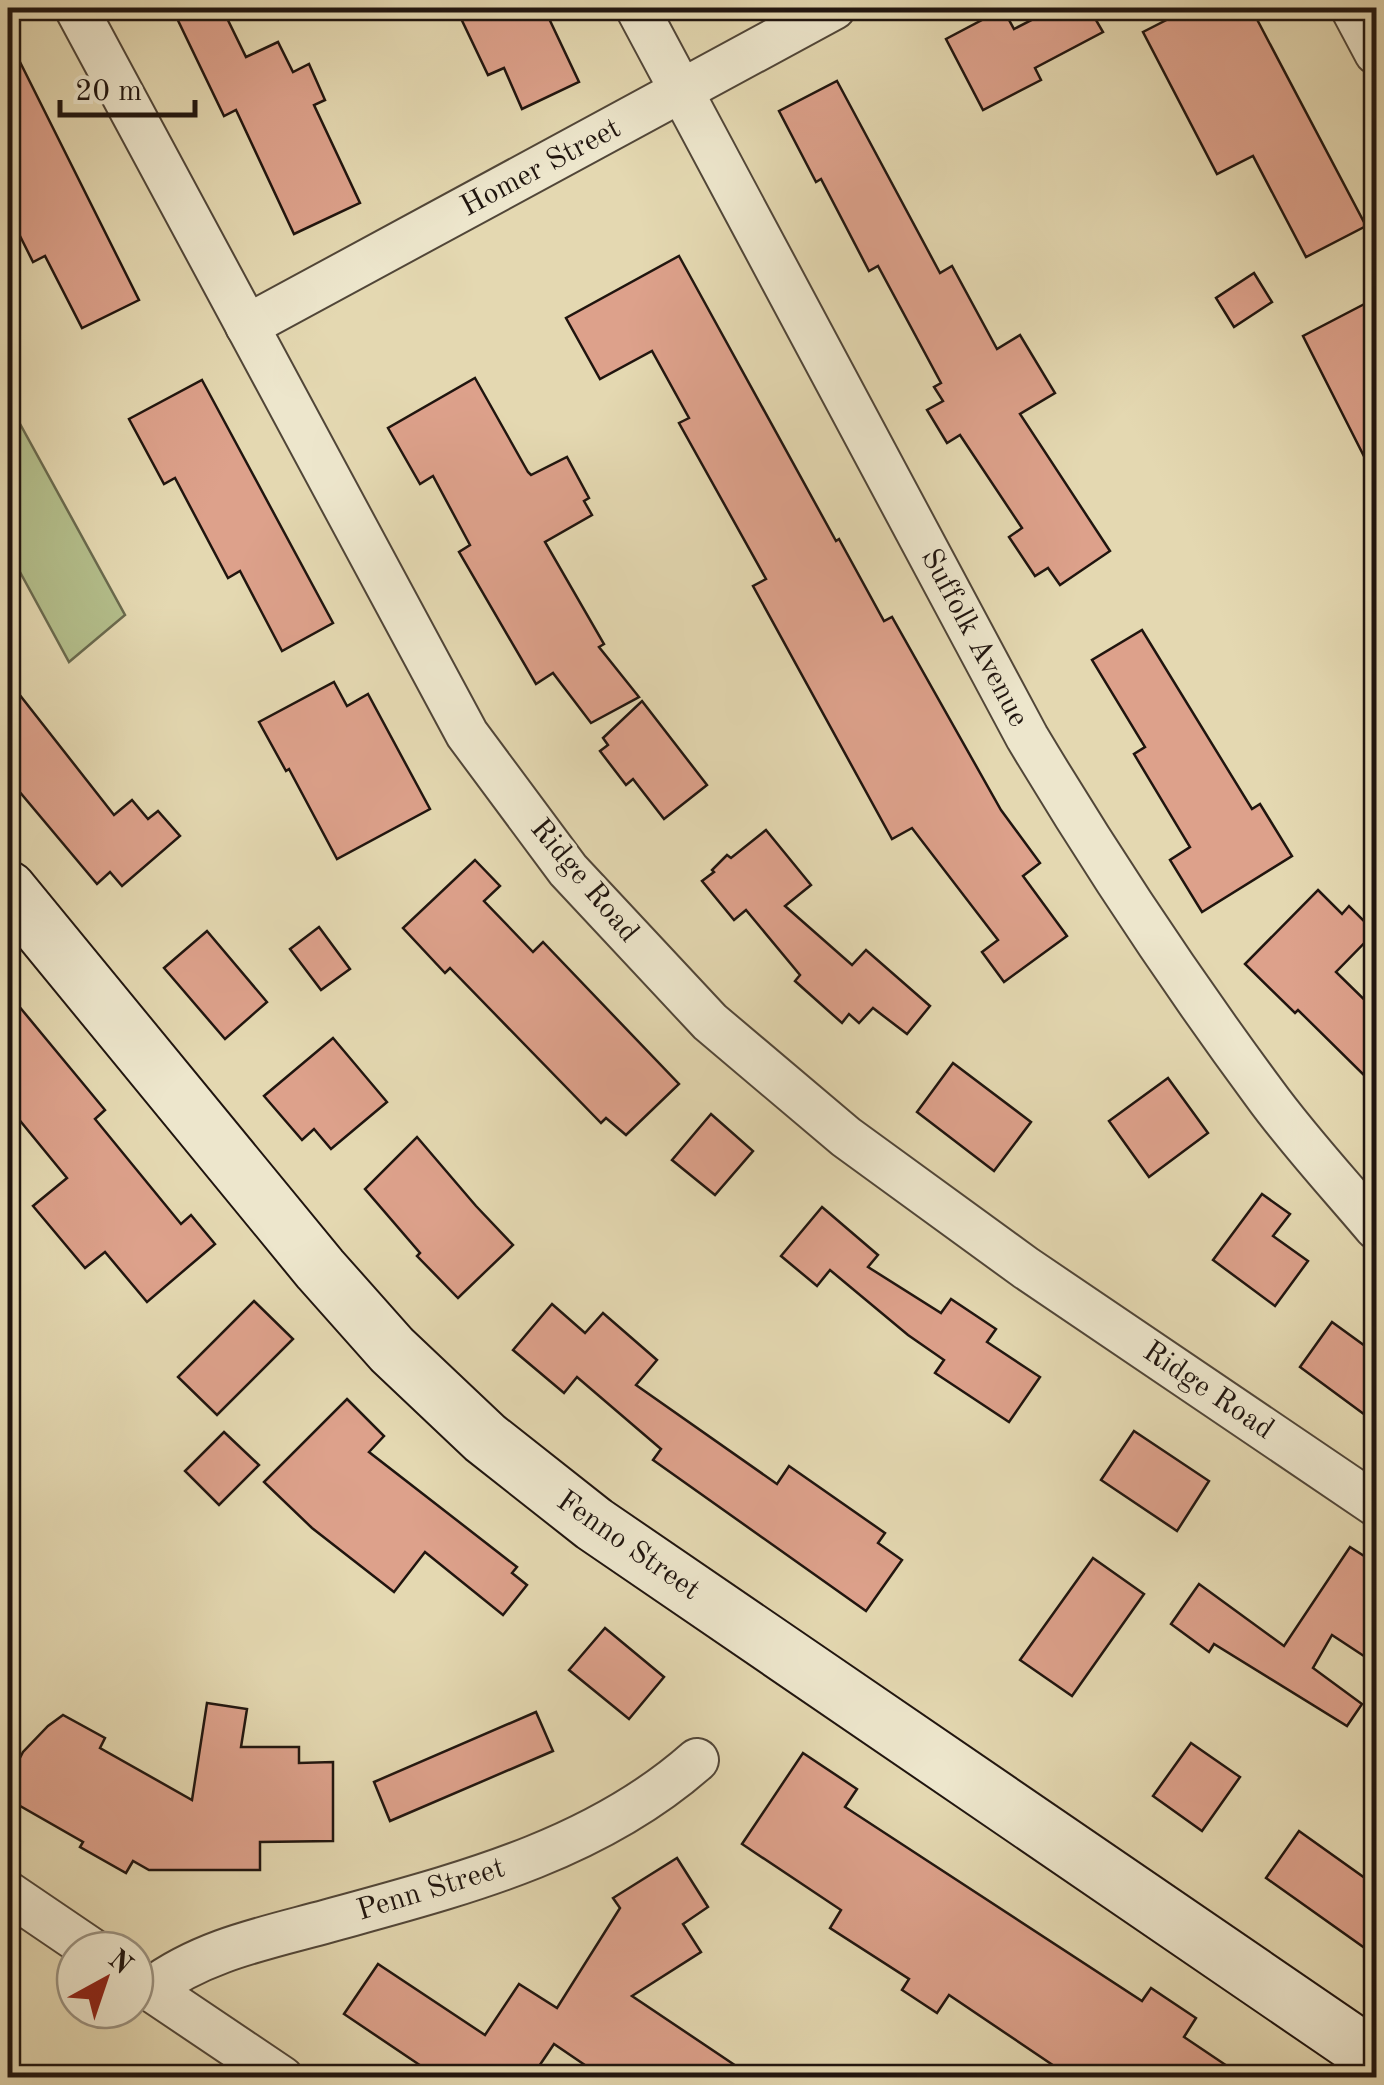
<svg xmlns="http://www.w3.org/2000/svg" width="1384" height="2085" viewBox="0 0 1384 2085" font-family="'Old Standard TT',serif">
<rect width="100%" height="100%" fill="#e4d8b1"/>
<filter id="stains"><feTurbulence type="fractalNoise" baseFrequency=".002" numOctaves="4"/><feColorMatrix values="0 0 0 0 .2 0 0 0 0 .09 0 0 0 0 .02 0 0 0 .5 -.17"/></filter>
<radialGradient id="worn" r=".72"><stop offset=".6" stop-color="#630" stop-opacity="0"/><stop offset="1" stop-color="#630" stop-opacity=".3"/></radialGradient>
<path fill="#b4bf8c" stroke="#6a6a4e" stroke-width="2.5" d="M8,402l117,213 -56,47 -61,-112z"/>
<g fill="#dda18b" stroke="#20150f" stroke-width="2.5">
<path d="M172,8h50l24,49 32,-15 15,30 16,-8 16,36 -11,5 46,98 -66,31 -58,-124 -12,6z"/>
<path d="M456,8h88l35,74 -57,27 -18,-41 -16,7z"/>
<path d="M1055,8h34l14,24 -68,36 6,12 -58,30 -37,-71 57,-30 11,20z"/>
<path d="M1190,8h61l115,218 -60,31 -53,-101 -36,18 -74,-142z"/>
<path d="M8,38l131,262 -57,28 -37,-72 -12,6 -25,-50z"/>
<path d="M837,81l103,192 12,-7 45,83 23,-14 35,58 -35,21 90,137 -50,34 -12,-17 -13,8 -26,-39 13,-9 -62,-93 -13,8 -20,-33 16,-9 -9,-14 7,-4 -63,-117 -9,5 -48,-92 -5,3 -37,-71z"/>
<path d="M679,256l157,285 3,-2 45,82 8,-4 109,193 39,53 -17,13 44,60 -63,46 -22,-30 16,-12 -86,-112 -20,11 -139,-253 13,-7 -87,-156 10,-5 -37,-67 -52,28 -34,-61z"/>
<path d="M1254,273l18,29 -38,25 -18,-29z"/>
<path d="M1376,298v182l-73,-144z"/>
<path d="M475,378l53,94 3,3 36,-18 22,41 -5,3 8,14 -47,27 59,102 -5,3 40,50 -48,26 -38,-50 -17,11 -77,-132 11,-7 -37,-69 -13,8 -32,-56z"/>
<path d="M202,380l131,243 -51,28 -42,-80 -12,7 -53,-100 -11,6 -35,-65z"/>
<path d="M1142,630l110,179 8,-5 32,52 -90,56 -32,-52 20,-13 -56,-93 11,-7 -53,-87z"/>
<path d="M8,680l106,135 18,-15 16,19 10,-8 22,25 -58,50 -12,-14 -13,12 -89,-106z"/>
<path d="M334,682l13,24 21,-12 62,115 -93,50 -48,-90 -3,2 -27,-49z"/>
<path d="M642,701l65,84 -43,34 -31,-40 -7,6 -26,-34 8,-6 -5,-7z"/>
<path d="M766,830l45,55 -26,21 67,59 14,-15 64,56 -23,28 -34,-26 -14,15 -10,-9 -7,9 -47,-42 5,-6 -54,-65 -12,10 -32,-39 12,-9 -2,-2 15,-15 4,3z"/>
<path d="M475,860l25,26 -16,15 49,51 10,-10 136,142 -53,51 -20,-17 -5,5 -151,-155 -5,5 -42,-45z"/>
<path d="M1318,890l24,24 7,-8 26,26 -39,40 40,39v76l-78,-77 -3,3 -50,-49z"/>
<path d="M319,927l31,42 -29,21 -31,-41z"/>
<path d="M207,931l60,71 -42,37 -61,-71z"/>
<path d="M8,993l97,117 -10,9 86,105 10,-9 24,29 -68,58 -42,-50 -20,16 -52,-62 34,-28 -59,-72z"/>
<path d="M333,1038l54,64 -56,47 -17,-20 -12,11 -38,-44z"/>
<path d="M953,1063l78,59 -37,49 -77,-59z"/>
<path d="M1168,1078l40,55 -59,44 -40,-56z"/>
<path d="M711,1114l42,37 -38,44 -43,-35z"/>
<path d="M417,1137l59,69 37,39 -55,53 -41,-42 3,-3 -55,-64z"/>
<path d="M1262,1194l28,20 -17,22 35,25 -33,45 -62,-46z"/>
<path d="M822,1207l56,48 -10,12 73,46 10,-14 45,30 -9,13 53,35 -31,45 -74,-49 9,-13 -36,-25 -78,-65 -13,16 -36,-30z"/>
<path d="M254,1301l39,38 -76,76 -39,-38z"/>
<path d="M552,1304l33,29 18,-20 54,47 -21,25 141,99 12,-18 96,67 -7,10 24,17 -36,51 -213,-151 8,-11 -84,-72 -13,16 -51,-43z"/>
<path d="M1332,1322l44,32v69l-76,-56z"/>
<path d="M347,1399l37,37 -15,16 148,115 -5,6 15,12 -24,30 -78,-63 -31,40 -82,-64 -48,-46z"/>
<path d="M1134,1431l75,50 -32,50 -76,-51z"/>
<path d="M224,1432l35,33 -40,40 -34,-34z"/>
<path d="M1350,1547l25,16 -9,16 10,7v78l-44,-29 -19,33 49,36 -15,22 -133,-82 -5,8 -38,-28 28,-40 85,62z"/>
<path d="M1093,1558l51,36 -72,102 -52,-36z"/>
<path d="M605,1628l59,49 -35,42 -60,-49z"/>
<path d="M207,1703l40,6 -6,38h58v16l34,-1v79l-73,1v28h-111l-16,-9 -7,12 -46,-26 3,-5 -75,-43v-18l15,-29 25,-26 15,-11 42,23 -5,10 92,52z"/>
<path d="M536,1712l17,39 -163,70 -16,-39z"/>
<path d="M1191,1743l49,34 -38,54 -49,-35z"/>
<path d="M803,1753l54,36 -12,18 297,194 9,-13 45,30 -12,19 61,41h-173l-123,-83 -12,18 -35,-23 7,-11 -79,-51 11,-18 -99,-66z"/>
<path d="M1299,1831l77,55v70l-110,-78z"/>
<path d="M677,1858l31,49 -25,17 18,28 -69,44 122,82h-150l-50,-34 -23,34h-92l-95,-64 34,-50 107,71 34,-51 38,24 63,-100 -7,-10z"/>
</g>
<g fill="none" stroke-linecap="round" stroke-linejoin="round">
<g stroke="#514638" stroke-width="46">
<g id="street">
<path d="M76,8l391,726 101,136 142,152 136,115 180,131 350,237"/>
<path d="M637,8l390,729c73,122 152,241 237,356 34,47 75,91 112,135"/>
<path d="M1352,8l24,45"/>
<path d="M247,326l587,-318"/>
<path d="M8,1893l84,57"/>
<path d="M135,1979l147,99"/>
<path d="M151,1989c52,-39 115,-51 177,-68 130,-36 265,-69 369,-161"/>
</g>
</g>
<g stroke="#20150f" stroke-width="59">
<path id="secondary" d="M8,889l312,380 72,81 93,88 109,86 782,535"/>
</g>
<use href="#street" stroke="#ede6cc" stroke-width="42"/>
<use href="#secondary" stroke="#ede6cc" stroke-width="55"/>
</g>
<g text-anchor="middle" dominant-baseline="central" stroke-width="8" stroke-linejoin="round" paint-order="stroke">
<g font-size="30" fill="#20150f" stroke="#ede6cc">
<text transform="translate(541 168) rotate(-28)">Homer Street</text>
<text transform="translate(974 638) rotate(62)">Suffolk Avenue</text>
<text transform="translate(584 881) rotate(50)">Ridge Road</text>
<text transform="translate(1208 1391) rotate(34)">Ridge Road</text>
<text transform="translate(628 1546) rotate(35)">Fenno Street</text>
<text transform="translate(431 1890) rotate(-17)">Penn Street</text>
</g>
</g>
<rect width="1384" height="2085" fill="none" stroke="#e4d8b1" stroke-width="40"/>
<rect x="10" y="10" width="1364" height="2065" fill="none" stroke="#20150f" stroke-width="5"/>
<rect x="20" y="20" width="1344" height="2045" fill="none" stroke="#20150f" stroke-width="2.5"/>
<g transform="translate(105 1980) rotate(40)"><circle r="48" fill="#ede6cc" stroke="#9b9280" stroke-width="2.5"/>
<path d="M0-8L18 38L0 25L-18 38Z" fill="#8f2418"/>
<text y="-15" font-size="28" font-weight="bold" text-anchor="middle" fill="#20150f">N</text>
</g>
<path d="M60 100v15h135v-15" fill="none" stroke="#20150f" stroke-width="5"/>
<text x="75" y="100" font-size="30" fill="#20150f" stroke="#ede6cc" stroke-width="8" paint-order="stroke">20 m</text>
<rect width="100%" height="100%" filter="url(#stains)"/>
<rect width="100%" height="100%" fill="url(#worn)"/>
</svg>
